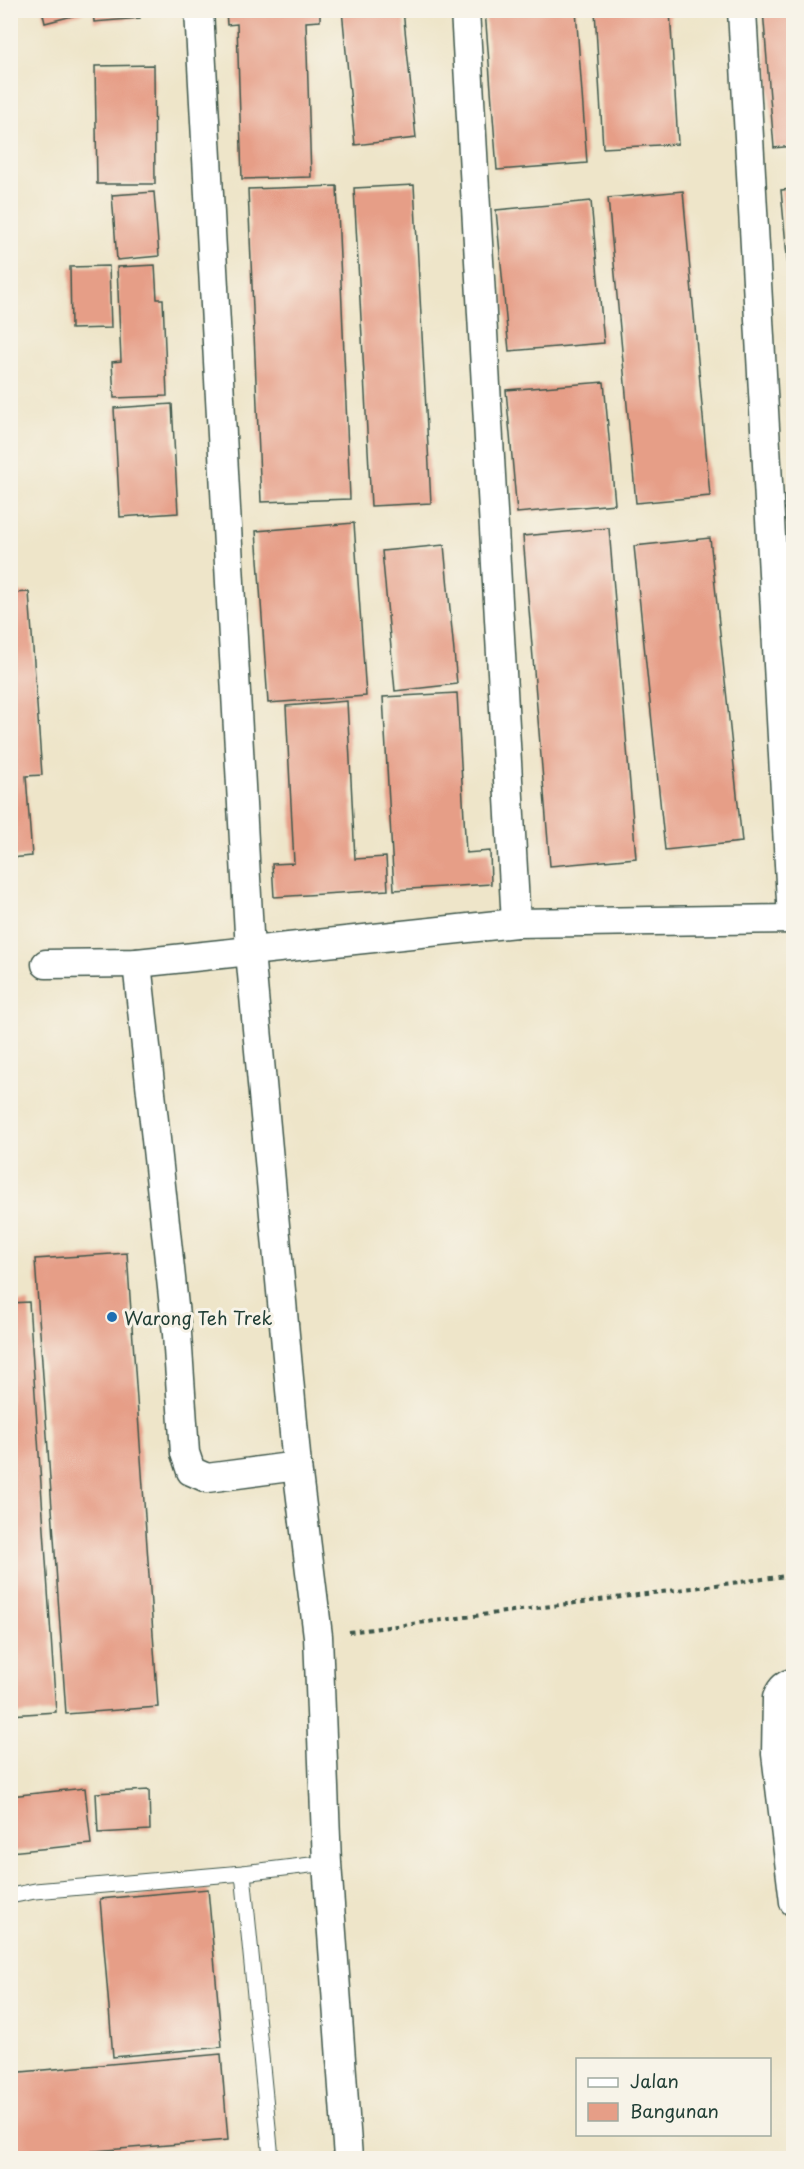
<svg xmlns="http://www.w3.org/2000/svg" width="804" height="2169" viewBox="0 0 804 2169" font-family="'Playpen Sans',sans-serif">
<rect width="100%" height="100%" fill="#f7f3e8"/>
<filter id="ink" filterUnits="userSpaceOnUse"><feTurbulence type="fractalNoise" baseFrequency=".0167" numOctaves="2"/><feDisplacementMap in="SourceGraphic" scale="12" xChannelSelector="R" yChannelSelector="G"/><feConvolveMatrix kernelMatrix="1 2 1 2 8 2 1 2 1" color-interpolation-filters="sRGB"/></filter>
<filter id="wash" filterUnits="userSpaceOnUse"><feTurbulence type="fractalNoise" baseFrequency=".008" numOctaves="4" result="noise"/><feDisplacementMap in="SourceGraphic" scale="24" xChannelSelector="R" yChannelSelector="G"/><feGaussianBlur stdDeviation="1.35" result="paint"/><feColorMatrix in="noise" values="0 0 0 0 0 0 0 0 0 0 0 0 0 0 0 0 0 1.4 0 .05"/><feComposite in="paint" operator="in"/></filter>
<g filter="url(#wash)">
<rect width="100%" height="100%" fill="#eee5c9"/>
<g id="blocks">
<g fill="#e69e87">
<path d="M42,10h41l1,3 -39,10z"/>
<path d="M93,10h46l1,8 -46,4z"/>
<path d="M226,10h94v11l-14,1 5,155 -69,2 -5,-155 -10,1z"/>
<path d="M342,10h61l13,128 -61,7z"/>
<path d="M485,10h91l11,153 -90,7z"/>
<path d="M595,10h75l8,134 -75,4z"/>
<path d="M763,10h31v136l-20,2z"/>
<path d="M154,65l1,119h-58l-2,-118z"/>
<path d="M414,185l17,318 -60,3 -17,-318z"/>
<path d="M337,186l13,313 -89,3 -13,-313z"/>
<path d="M794,189v123h-2l-11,-122z"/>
<path d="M683,191l27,305 -74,7 -28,-305z"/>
<path d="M154,192l5,64 -42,4 -5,-65z"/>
<path d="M591,201l13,142 -95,8 -13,-141z"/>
<path d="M155,265l2,34h6l4,97 -53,2 -2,-36 9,-1 -4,-94z"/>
<path d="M109,266l2,62 -40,1 -1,-62z"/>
<path d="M604,382l11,122 -98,9 -11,-123z"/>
<path d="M172,404l6,109 -58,4 -6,-109z"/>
<path d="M354,523l12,173 -98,7 -12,-172z"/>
<path d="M609,528l27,330 -86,8 -27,-330z"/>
<path d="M710,538l32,304 -77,8 -31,-304z"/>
<path d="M444,545l13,139 -62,7 -13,-140z"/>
<path d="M10,583h2l1,10 16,-1 13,183 -16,1 6,80 -22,2z"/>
<path d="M457,693l9,160 24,-2 1,33 -97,6 -11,-193z"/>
<path d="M347,701l8,158 31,-2 2,33 -114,7 -2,-33 22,-1 -8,-157z"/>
<path d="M127,1253l31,454 -92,7 -31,-455z"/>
<path d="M29,1302l27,410 -46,3v-412z"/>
<path d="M85,1788l6,56 -81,8v-56z"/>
<path d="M149,1790l1,40 -52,3 -2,-40z"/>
<path d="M208,1889l14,158 -109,10 -13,-158z"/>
<path d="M221,2054l7,86 -218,18v-85z"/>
</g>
</g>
</g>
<g filter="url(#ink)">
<use href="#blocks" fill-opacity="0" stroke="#3e564a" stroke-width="1.5"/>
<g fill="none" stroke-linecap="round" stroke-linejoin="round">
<g stroke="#3e564a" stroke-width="17">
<g id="service">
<path d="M243,1873l28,285"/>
<path d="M10,1896l25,-5 208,-18 84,-10"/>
</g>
</g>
<g stroke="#3e564a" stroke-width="31">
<g id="minor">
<path d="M199,10l51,942 47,514 21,170 9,227 21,295"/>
<path d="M465,10l51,913"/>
<path d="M742,10l50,909"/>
<path d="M137,963l40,371 8,119 6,18 16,7 90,-12"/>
<path d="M46,964l91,-1 379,-40 278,-4"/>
<path d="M794,1683c-10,1 -14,7 -17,15l-1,56 18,148"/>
</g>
</g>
<path stroke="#3e564a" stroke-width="4" stroke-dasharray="4.5 4.5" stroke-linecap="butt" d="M349,1632l445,-57"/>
<use href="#service" stroke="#fff" stroke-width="15"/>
<use href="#minor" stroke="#fff" stroke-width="28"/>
</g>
</g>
<circle fill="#1f6fb2" stroke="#f7f3e8" stroke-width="2" cx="112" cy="1317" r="6"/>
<g text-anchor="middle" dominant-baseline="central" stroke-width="6" stroke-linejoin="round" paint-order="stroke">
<g font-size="18" fill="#1f3d34" stroke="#f7f3e8" text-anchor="start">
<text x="124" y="1317">Warong Teh Trek</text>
</g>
</g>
<rect width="804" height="2169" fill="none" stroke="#f7f3e8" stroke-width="36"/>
<rect x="576" y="2058" width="195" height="78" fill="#f7f3e8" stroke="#a1aaa0" stroke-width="1.5"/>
<rect x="588" y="2078" width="30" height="9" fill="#ffffff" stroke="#a1aaa0" stroke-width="1.5"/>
<text x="630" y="2088" font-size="18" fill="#1f3d34">Jalan</text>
<rect x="588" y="2103" width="30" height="18" fill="#e69e87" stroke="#a1aaa0" stroke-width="1.5"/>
<text x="630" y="2118" font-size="18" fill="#1f3d34">Bangunan</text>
</svg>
